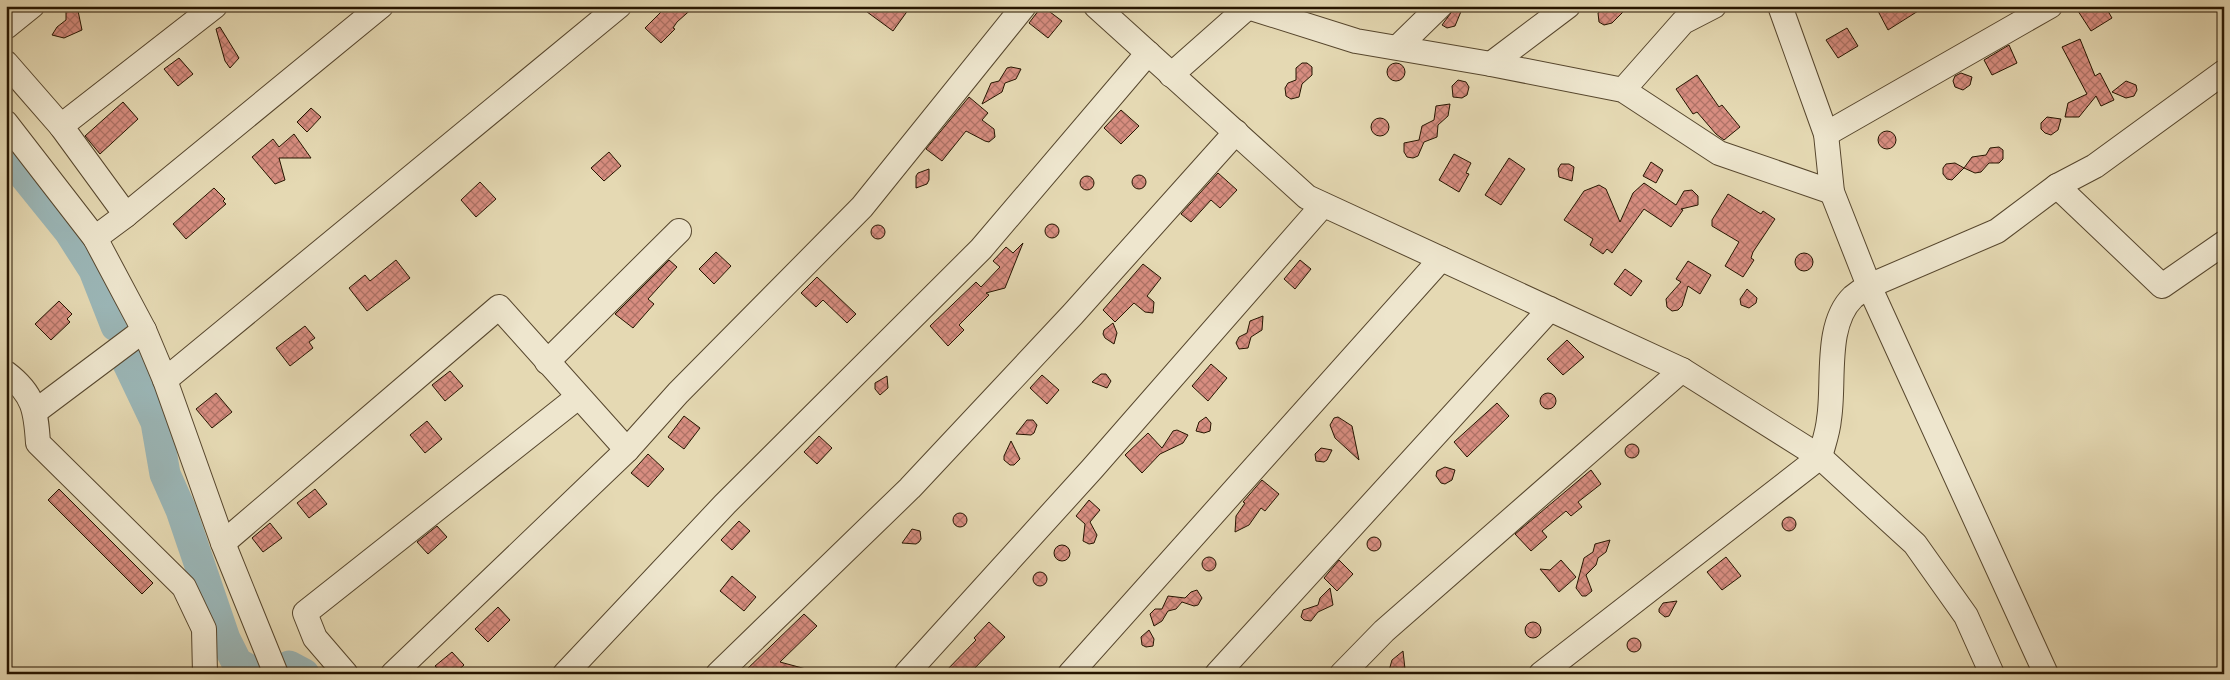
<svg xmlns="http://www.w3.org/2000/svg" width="2230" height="680" viewBox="0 0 2230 680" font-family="'Sorts Mill Goudy',serif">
<defs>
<pattern id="building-cross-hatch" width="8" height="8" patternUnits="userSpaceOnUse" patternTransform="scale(1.25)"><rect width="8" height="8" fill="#d78d80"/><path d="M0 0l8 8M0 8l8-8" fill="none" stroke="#ae7266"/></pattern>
</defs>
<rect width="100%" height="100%" fill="#e5d9b3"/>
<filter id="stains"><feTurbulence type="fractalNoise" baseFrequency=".004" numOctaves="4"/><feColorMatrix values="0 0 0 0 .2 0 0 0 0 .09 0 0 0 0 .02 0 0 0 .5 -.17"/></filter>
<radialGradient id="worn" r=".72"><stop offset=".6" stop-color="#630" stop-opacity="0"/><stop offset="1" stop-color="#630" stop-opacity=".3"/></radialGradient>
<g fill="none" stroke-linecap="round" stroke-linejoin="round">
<g stroke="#9bb7b8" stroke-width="31">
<path d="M6,153l63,78 25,39 22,56"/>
<path d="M125,357l31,65 9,52 16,36 44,129 12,24 13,7"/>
<path d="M289,666l15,8"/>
</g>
</g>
<g fill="url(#building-cross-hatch)" stroke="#261500">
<path d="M66,6h11l5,24 -18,8 -12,-3 5,-8 9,-7z"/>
<path d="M667,6h28l-18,16 -4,6 2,1 -14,14 -16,-15z"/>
<path d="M859,6h52l-18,25z"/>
<path d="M1042,6l20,15 -14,17 -19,-15z"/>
<path d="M1607,6h22l-17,17 -8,2 -5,-3 -1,-9z"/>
<path d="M1886,6h40l-38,24 -10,-19z"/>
<path d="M2085,6h20l7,12 -21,13 -13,-20z"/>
<path d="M1462,9l-7,17 -8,2 -5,-3 11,-15z"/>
<path d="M220,27l19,31 -9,10 -5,-7 -9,-32z"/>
<path d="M1847,28l11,18 -20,12 -12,-18z"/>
<path d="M2080,39l15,37 5,-3 14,27 -13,6 -5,-10 -17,21h-14l3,-14 19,-9 -25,-47z"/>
<path d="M2009,45l8,18 -25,12 -8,-15z"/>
<path d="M179,58l14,16 -15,12 -14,-17z"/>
<path d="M1302,63h5l5,4v8l-10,9 -3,13 -8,2 -5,-3 -1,-8 3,-5 8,-3v-12z"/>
<circle cx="1396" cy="72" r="9"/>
<path d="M1011,67l10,2 -5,10 -11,4 -3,9 -20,12 9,-21 8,-2 8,-13z"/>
<path d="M1961,73l11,4 -2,8 -7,5 -8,-3 -2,-6 2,-5z"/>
<path d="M1697,75l22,32 3,-2 18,22 -16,13 -8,-6 -19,-22 -4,2 -17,-25z"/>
<path d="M1458,80l8,2 3,5 -2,8 -5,3 -9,-1 -1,-11z"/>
<path d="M2126,81l10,4 1,5 -3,6 -8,2 -14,-6z"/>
<path d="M969,97l19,16 -6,7 12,9 1,8 -6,5 -4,-1 -19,-10 -24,30 -16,-12z"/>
<path d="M123,102l15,17 -38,35 -15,-18z"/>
<path d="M1450,104l-2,12 -10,9 -1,12 -13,5 -6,14 -5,2 -6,-1 -3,-5v-9l15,-3 3,-14 12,-6 2,-14z"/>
<path d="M311,108l10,9 -14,15 -10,-10z"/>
<path d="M1121,110l18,16 -18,18 -17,-16z"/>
<path d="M2047,117l14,2 -3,11 -7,5 -6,-2 -4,-4v-6z"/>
<circle cx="1380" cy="127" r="9"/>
<circle cx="1887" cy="140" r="9"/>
<path d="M294,134l17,24h-32l6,22 -10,4 -23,-27 21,-18 6,8z"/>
<path d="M1999,147l4,3v9l-4,4h-10l-8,9 -6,1 -11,-5 -12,12 -5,-1 -4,-5v-6l3,-4 9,-1 9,5 8,-11 14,-2 4,-7z"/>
<path d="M609,152l12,14 -17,15 -13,-13z"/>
<path d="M1454,154l17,9 -5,10 3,1 -10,18 -20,-12z"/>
<path d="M1509,158l16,11 -24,36 -16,-10z"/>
<path d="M1651,162l12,8 -7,13 -13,-7z"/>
<path d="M1561,164h8l5,3 -2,14 -13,-4 -1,-8z"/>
<path d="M929,169v11l-2,4 -11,4v-12l2,-3z"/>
<path d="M1218,173l19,17 -17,18 -9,-8 -20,22 -10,-8z"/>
<circle cx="1139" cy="182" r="7"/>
<circle cx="1087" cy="183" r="7"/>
<path d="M480,182l16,17 -20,18 -15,-17z"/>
<path d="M1644,183l32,22 8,-14 8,-1 6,6v9l-17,4 2,1 -12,17 -27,-18 -32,44 -5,-4 -4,5 -13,-9 3,-6 -29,-19 20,-29 15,-6 7,4 14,33 13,-29z"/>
<path d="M214,188l11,11 -2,2 3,3 -40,35 -13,-15z"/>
<path d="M1728,194l33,20 2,-3 12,8 -22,33 -2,6 3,2 -11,17 -18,-11 14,-24 -27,-16v-6z"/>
<circle cx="1052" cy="231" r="7"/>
<circle cx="878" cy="232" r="7"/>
<path d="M1023,243l-18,45 -19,5 3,2 -30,30 5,5 -16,16 -18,-20 46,-44 5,5 19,-20 -7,-6 13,-14 7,6z"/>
<path d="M716,252l15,14 -17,18 -15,-15z"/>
<circle cx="1804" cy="262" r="9"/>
<path d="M396,260l14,18 -43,33 -18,-23 16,-13 5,6z"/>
<path d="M669,260l8,7 -29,32 6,5 -21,24 -18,-14z"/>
<path d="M1300,260l11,9 -16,20 -11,-10z"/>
<path d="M1688,261l23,14 -11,19 -12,-8 -6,20 -4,4 -6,1 -5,-4 -1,-8 15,-17 -5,-3z"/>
<path d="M1143,264l18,14 -14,18 7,6 -1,11 -8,-1 -11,-9 -19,19 -12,-12z"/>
<path d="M1625,269l17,12 -11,15 -17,-12z"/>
<path d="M817,277l39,37 -9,9 -24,-23 -7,7 -15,-14z"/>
<path d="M1747,289l10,9 -1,5 -7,5 -8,-3 -1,-6z"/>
<path d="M59,301l13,13 -5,5 3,3 -19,18 -16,-16z"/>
<path d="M1263,316l-1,14 -11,7 -3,11 -9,1 -3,-6 3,-6 8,-4 3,-12z"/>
<path d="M1113,323l4,10 -3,11 -9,-6 -2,-4 1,-4z"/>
<path d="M305,326l10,12 -6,4 4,6 -23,18 -14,-18z"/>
<path d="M1567,340l17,17 -21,18 -16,-16z"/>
<path d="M1211,364l16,14 -19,23 -16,-15z"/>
<path d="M450,371l13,15 -18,15 -13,-16z"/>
<path d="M1101,374h5l5,7 -4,7 -15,-6z"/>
<path d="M1042,375l17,15 -12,14 -17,-16z"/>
<path d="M887,376l1,12 -8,7 -5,-6v-6z"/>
<circle cx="1548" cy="401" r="8"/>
<path d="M216,393l16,19 -20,16 -16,-19z"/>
<path d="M1497,403l12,13 -42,41 -13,-15z"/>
<path d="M684,416l16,12 -16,21 -16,-12z"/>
<path d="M1206,417l5,6 -1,8 -6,2 -8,-2 3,-9z"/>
<path d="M1338,417l14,9 7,34 -24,-22 -5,-13 4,-7z"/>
<path d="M1027,420h6l4,5 -3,8 -3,2 -15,-1z"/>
<path d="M427,421l15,18 -17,14 -15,-18z"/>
<path d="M1177,430l11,5 -5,8 -23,11 -18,19 -17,-18 23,-22 14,15 11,-17z"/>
<path d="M819,436l13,12 -15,16 -13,-12z"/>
<path d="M1011,441l9,18 -6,6h-4l-6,-5v-4z"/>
<circle cx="1632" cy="451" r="7"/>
<path d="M1321,448l11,2 -5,10 -3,2 -8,-1 -1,-7z"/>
<path d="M648,454l16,15 -16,18 -17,-14z"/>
<path d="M1445,467l10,3 -3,10 -7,4 -4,-1 -5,-7 1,-5z"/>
<path d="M1591,470l10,14 -23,18 4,5 -11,9 -5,-5 -24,20 5,6 -16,14 -16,-17z"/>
<path d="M1262,480l17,14 -14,17 -4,-3 -12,17 -14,7 1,-16 9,-13 -2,-1z"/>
<path d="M59,489l94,94 -11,11 -94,-94z"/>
<path d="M315,489l12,15 -18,14 -12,-15z"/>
<path d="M1089,500l11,10 -10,12 7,13 -3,8 -5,1 -6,-3 2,-17 -9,-8z"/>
<circle cx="960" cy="520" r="7"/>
<circle cx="1789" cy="524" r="7"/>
<path d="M739,521l11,10 -18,19 -11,-10z"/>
<path d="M270,523l12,15 -19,14 -11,-14z"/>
<path d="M437,526l10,11 -19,17 -11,-12z"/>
<path d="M912,529l8,2 1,8 -2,3 -3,2 -14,-1z"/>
<circle cx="1374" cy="544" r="7"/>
<path d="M1610,540l-4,12 -8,6 -2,7 -10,10 6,16 -6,5h-4l-6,-8 8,-30 9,-6 2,-8z"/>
<circle cx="1062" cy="553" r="8"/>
<circle cx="1209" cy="564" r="7"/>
<path d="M1726,557l15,19 -19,14 -15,-18z"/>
<path d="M1339,560l14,14 -16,17 -13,-13z"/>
<path d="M1561,560l15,17 -17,15 -19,-23 10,1z"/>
<circle cx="1040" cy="579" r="7"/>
<path d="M732,576l24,21 -12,14 -24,-20z"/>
<path d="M1330,588l3,17 -15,7 -7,9 -7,-1 -3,-3 2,-7 15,-5 2,-7z"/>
<path d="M1197,590l5,8 -4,7 -4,1 -12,-4 -6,7 -8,2 -6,10 -8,5 -4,-12 5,-5h7l6,-13 17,2 6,-6z"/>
<path d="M1677,601l-8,15 -4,1 -6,-5v-3l4,-6z"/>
<path d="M498,607l12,13 -22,22 -13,-13z"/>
<path d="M804,614l13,12 -37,36 26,7v5h-64z"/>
<path d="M989,622l16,15 -36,37h-26l33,-34 -2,-2z"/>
<circle cx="1533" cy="630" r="8"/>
<path d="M1149,630l5,9 -1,7 -7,1 -4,-2 -1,-8z"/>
<circle cx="1634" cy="645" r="7"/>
<path d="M1403,651l2,18 -17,5 4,-14z"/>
<path d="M452,652l12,13 -10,9h-12l-7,-8z"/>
</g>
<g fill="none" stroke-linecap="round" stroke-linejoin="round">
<g stroke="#56462d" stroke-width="26">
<g id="minor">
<path d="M1096,6l211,191 375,173 138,87 95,87 51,72 26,58"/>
<path d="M1780,6l46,128 6,58 37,94 177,388"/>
<path d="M1248,7l108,34 135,23 132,26 96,63 113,39"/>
<path d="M6,27l26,-21"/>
<path d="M1398,47l42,-41"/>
<path d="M6,63l55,63 65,89"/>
<path d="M1491,64l77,-58"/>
<path d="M1171,75l78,-69"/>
<path d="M1623,90l60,-68 31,-16"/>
<path d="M6,123l89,115 49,92 21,50 58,163 53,131"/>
<path d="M61,126l154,-120"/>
<path d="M1826,134l224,-128"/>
<path d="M2057,186l105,100 62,-43"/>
<path d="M95,238l31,-23 255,-209"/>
<path d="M547,362l132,-131"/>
<path d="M6,373c28,21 30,38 32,70l146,144 20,42 1,45"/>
<path d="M165,380l454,-374"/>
<path d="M36,411l108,-81"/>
<path d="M223,543l276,-236 128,143"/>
<path d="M346,674l-31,-36 -10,-25 273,-216"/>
<path d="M393,674l234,-224 51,-57 184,-186 162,-201"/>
<path d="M565,674l160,-170 256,-255 167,-196"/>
<path d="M718,674l192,-186 163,-174 163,-182"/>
<path d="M906,674l186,-205 231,-264"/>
<path d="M1070,674l371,-415"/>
<path d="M1217,674l333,-365"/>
<path d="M1342,674l42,-43 298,-261"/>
<path d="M1541,674l279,-217c3,-12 8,-25 9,-38 6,-36 -5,-94 24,-122 5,-4 11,-8 16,-11l128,-55 60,-45 38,-20 129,-94"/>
</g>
</g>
<use href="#minor" stroke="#eee6ce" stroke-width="24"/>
</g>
<rect width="2230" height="680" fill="none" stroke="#e5d9b3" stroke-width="25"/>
<rect x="8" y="8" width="2215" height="665" fill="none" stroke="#261500" stroke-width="2.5"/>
<rect x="12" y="12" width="2205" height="655" fill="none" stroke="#261500"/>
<rect width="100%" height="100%" filter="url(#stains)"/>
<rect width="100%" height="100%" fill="url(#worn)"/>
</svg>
